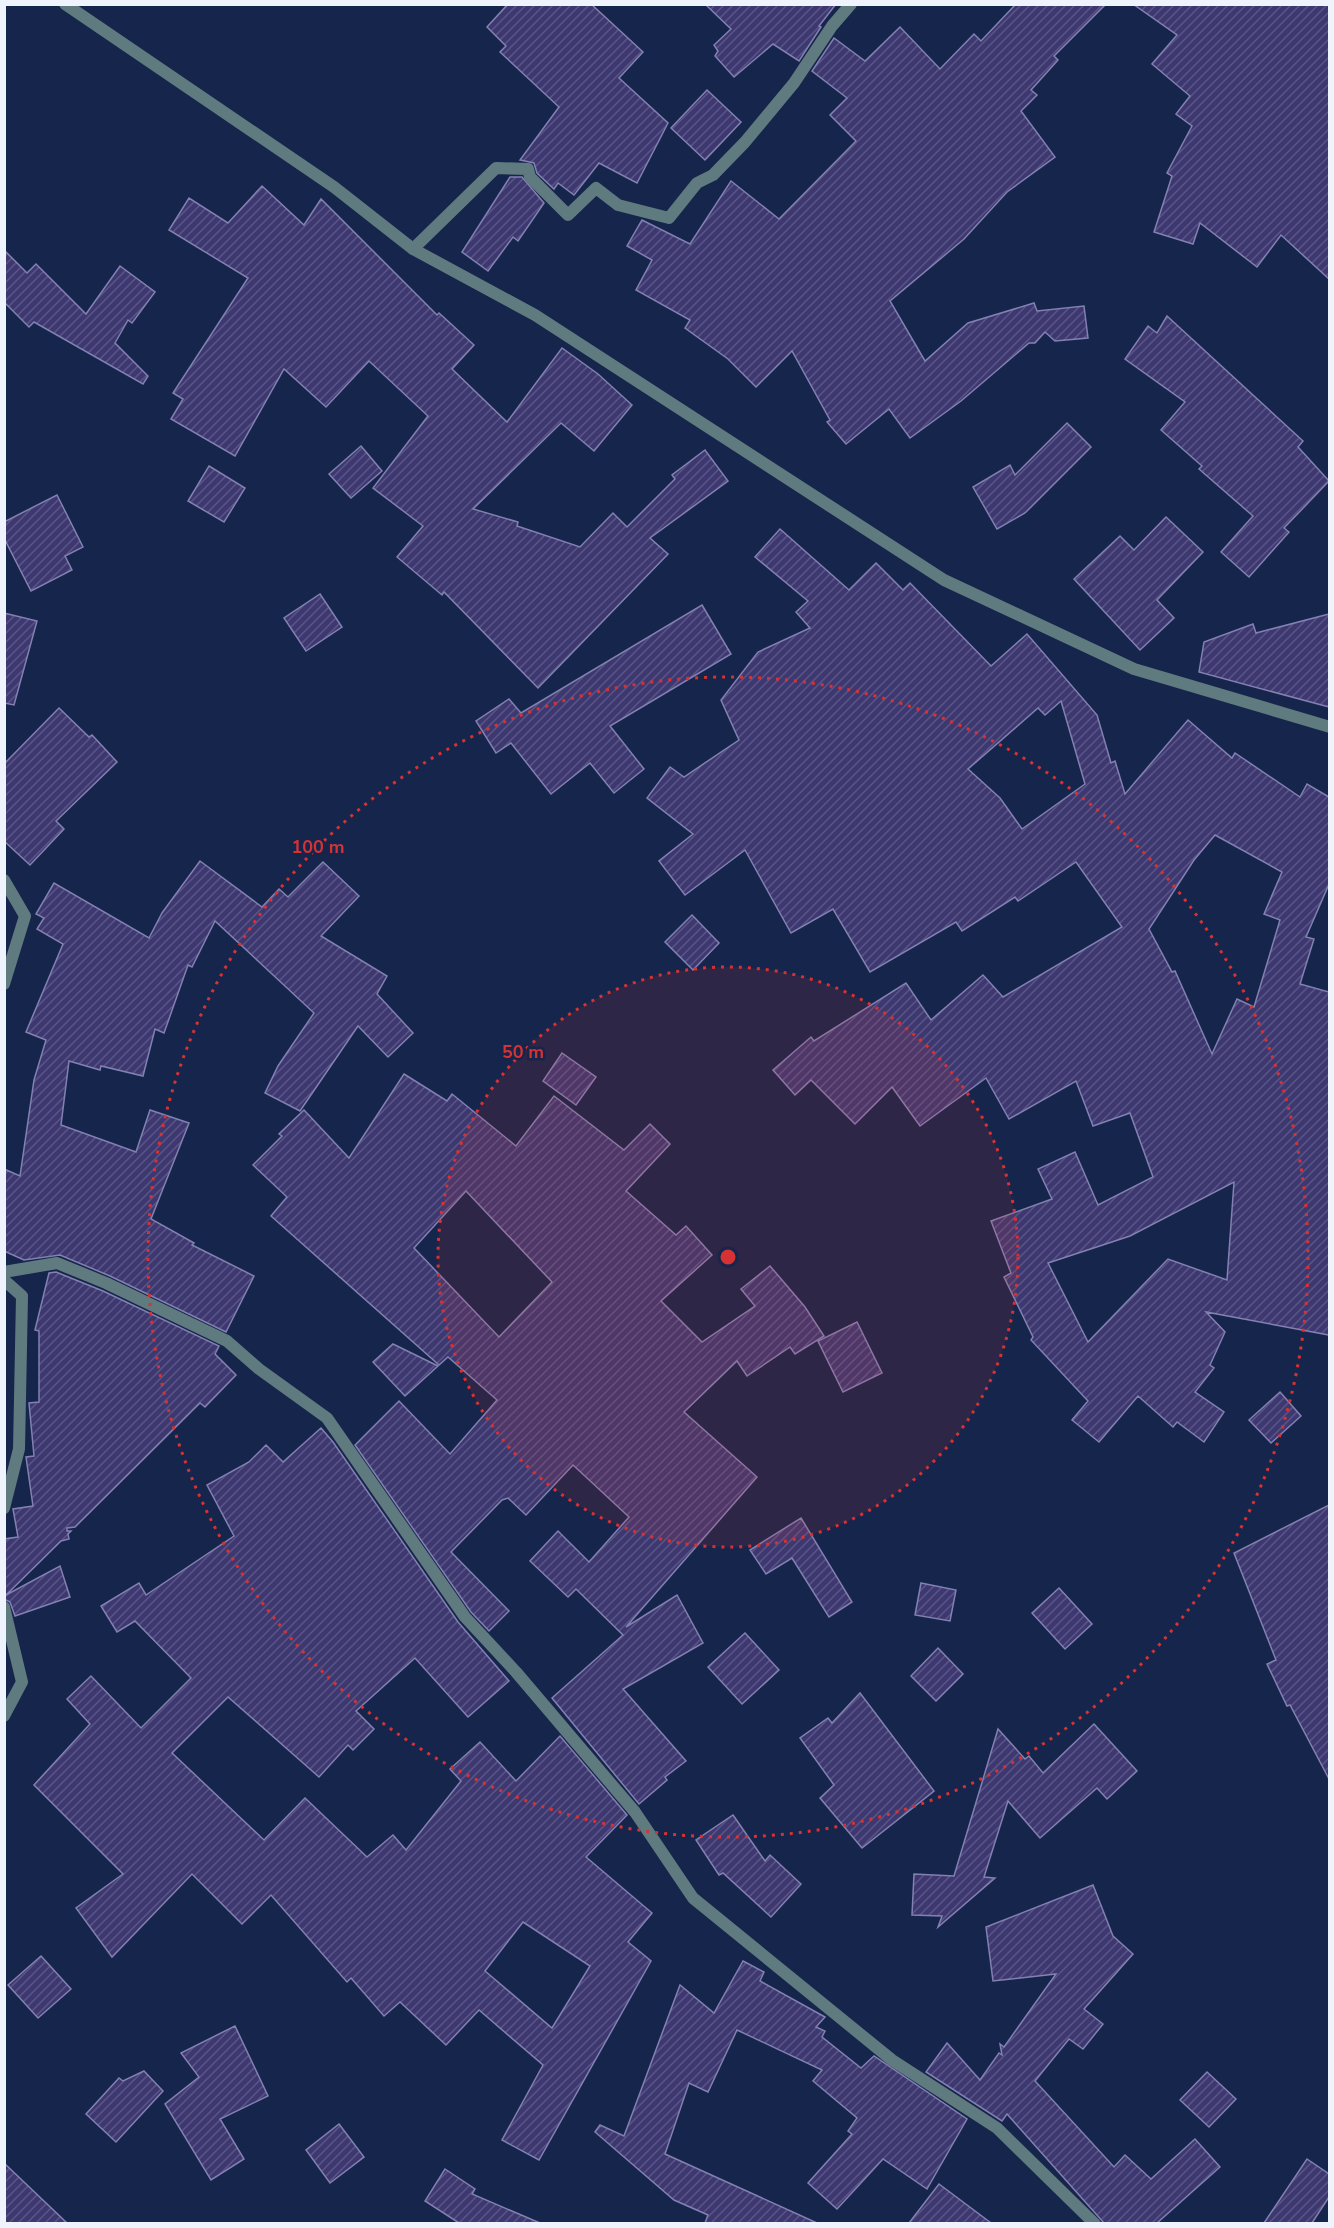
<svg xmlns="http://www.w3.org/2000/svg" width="1334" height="2228" viewBox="0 0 1334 2228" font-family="'Nunito Sans',sans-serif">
<defs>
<pattern id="building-hatch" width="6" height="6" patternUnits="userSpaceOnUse" patternTransform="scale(1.5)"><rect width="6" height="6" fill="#3e3871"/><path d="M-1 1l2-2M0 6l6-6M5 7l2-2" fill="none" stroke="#5a5586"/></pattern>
</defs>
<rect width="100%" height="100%" fill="#16254b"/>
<g fill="url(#building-hatch)" stroke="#8381b2" stroke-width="1.5" fill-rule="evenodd">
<path d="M508,4h83l52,48 -24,26 49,45 -31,60 -38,-20 -25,32 -16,-12 -4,6 -17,-16 -3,-10 -14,-3 39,-53 -59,-55 6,-6 -19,-19z"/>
<path d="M705,4h131l-17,22 2,1 -22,34 -26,-17 -39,33 -19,-21 3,-5 -4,-6 17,-16z"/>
<path d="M1016,4h90l-52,52 4,4 -27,30 6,5 -16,16 34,46 -48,35 -43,47 -74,62 35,60 43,-38 66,-20 3,8 47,-5 4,32 -33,3 -10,-9 -10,11h-6l-68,58 -51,37 -21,-29 -43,35 -19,-22 3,-2 -38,-69 -36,36 -28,-28 -43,-31 5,-8 -54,-30 16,-30 -25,-14 15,-26 48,24 41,-63 48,38 77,-78 -26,-26 17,-17 -35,-27 22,-33 31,23 35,-34 40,42 34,-35 7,7z"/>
<path d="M1133,4h196v275l-48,-44 -24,32 -57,-44 -7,21 -39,-12 18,-56 -5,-3 25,-47 -16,-12 14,-18 -38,-32 25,-29z"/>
<path d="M707,90l34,32 -36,38 -34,-32z"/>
<path d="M510,177h12l22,26 -26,38 -5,-4 -25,34 -26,-19z"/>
<path d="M262,186l42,39 17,-26 116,116 2,-2 35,32 -22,24 55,53 55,-74 36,26 34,31 -38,46 -33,-28 -88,86 45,13 -1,4 63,21 33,-34 14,14 48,-48 -3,-4 33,-25 23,31 -78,57 18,16 -130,134 -94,-96 -2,3 -45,-38 26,-31 -50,-38 55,-72 -59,-55 -43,46 -42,-38 -49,87 -64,-37 12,-20 -10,-6 75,-115 -79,-48 20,-32 39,25z"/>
<path d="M4,250l23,23 9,-9 50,50 34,-48 35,26 -23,31 -4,-3 -13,23 33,33 -5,8 -109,-62 -5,5 -25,-25z"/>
<path d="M1167,316l136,125 -5,6 31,34 -45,47 5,4 -40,45 -28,-25 32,-36 -54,-47 3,-3 -41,-36 24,-28 -60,-43 23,-33 9,7z"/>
<path d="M1067,423l24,24 -66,66 -28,16 -24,-42 37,-22 5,10z"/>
<path d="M361,446l21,25 -31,27 -22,-24z"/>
<path d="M209,466l36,22 -21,34 -36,-21z"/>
<path d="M57,495l26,52 -18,9 7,14 -41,21 -27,-53v-16z"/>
<path d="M1166,517l37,35 -46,48 17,18 -34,32 -66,-71 46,-43 14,14z"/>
<path d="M780,529l69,61 27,-27 27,27 7,-7 81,83 36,-32 70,81 14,48 4,-2 10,33 63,-74 44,38 3,-5 65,44 7,-13 22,13v87l-23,53 8,2 -14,45 29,8v343l-123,-23 19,20 -15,33 4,3 -19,24 29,20 -20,30 -27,-20 -4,5 -35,-31 -39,46 -27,-22 16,-19 -57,-61 2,-3 -29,-60 7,-4 -20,-52 61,-22 -14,-30 37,-17 23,53 55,-28 -23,-64 -37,13 -17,-45 -67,38 -23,-41 -66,48 -28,-39 -37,37 -44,-44 -16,15 -22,-25 38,-33 3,4 92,-58 25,37 52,-45 20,22 119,-70 -46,-65 -58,39 -3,-4 -53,34 -6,-9 -86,50 -37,-63 -42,24 -46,-83 -60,45 -26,-34 34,-27 -46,-36 23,-31 14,10 55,-37 -18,-40 37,-48 52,-24 -14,-16 12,-11 -53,-44zM1061,701l24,83 -63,45 -22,-31 -32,-29 70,-61 7,7zM1215,835l67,37 -18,42 16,6 -26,87 -17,-8 -25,55 -37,-83 -3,1 -23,-43 45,-69zM1234,1182l-7,98 -59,-21 -80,83 -40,-79 82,-27z"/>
<path d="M320,594l22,33 -36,24 -22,-33z"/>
<path d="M702,605l29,49 -121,72 34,43 -30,24 -24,-30 -39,31 -40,-51 -15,10 -20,-32 33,-22 12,14z"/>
<path d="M4,613l33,8 -23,84 -10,-2z"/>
<path d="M1329,614v93l-130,-35 5,-30 49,-18 3,9z"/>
<path d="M59,708l30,29 3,-2 25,27 -61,59 8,8 -34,36 -26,-24v-77z"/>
<path d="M200,861l62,46 17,-18 9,8 35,-35 36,34 -38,40 66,40 -10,18 36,39 -25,24 -30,-31 -58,85 -35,-18 13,-27 36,-53 -99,-92 -23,46 -4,-2 -24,68 -9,-4 -12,47 -42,-10 -1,4 -31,-9 -8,64 75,27 14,-42 39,13 -38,96 43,24 -2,2 62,31 -28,56 -116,-56 -50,-21 -36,5 -20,-9v-82l16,7 14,-96 12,-40 -20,-8 37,-88 -26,-15 7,-11 -8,-4 18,-31 95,55 13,-25z"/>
<path d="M692,915l27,28 -26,27 -28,-28z"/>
<path d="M562,1053l34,24 -20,28 -33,-24z"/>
<path d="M404,1074l43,27 5,-7 64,52 38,-50 70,54 26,-26 20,20 -44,47 50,44 10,-9 26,29 -51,46 41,41 53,-36 -14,-17 29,-23 35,41 19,29 -29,18 -5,-7 -43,29 -10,-15 -53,51 73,65 -131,150 51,-32 26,48 -80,46 63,72 -21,16 2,3 -28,24 -87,-106 71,-63 -47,-46 -8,8 -38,-36 28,-30 31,31 40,-45 -56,-52 -47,50 -18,-17 -6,2 -51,52 58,59 -20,20 -18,-19 -116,-167 44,-44 51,53 47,-54 -49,-43 -9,8 -168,-149 16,-19 -34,-32 29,-29 -3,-2 25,-24 45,48zM466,1191l86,91 -53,55 -85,-89z"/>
<path d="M56,1272l47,19 116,55 -4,8 21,21 -31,32 -5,-4 -125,124 -8,1v3h4l-3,3 1,5 -8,2 -55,54 54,-29 10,31 -55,19 -5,-14 -6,-3v-60l14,-2 -5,-28 20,-3 -7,-49 8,-1 -5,-53 10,-1v-71l-4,-1 14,-57z"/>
<path d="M857,1322l25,51 -39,19 -25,-51z"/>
<path d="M393,1344l45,22 -33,30 -32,-34z"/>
<path d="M1280,1392l21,24 -30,27 -22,-23z"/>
<path d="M321,1428l12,14 125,180 51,59 -41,36 -53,-59 -59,53 18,18 -21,21 -5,-5 -29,32 -91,-80 -56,56 92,87 41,-42 62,59 26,-22 13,15 55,-69 -11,-12 30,-27 36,39 44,-45 67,79 -41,42 66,56 -24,29 23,19 -112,199 -37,-20 41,-75 -64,-55 -33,35 -46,-43 -16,14 -33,-38 -4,4 -76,-87 -29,29 -50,-50 -80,83 -36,-49 47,-34 -89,-89 56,-61 -23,-25 24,-23 50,52 50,-50 -56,-57 -18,11 -16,-26 38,-23 7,12 88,-59 -27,-51 42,-23 17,-17 17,17zM523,1922l67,44 -38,62 -67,-57z"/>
<path d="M1329,1505v274l-39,-74 -3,1 -20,-42 9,-4 -42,-107z"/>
<path d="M801,1518l51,84 -23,15 -37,-59 -26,16 -16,-24z"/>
<path d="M921,1583l35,7 -6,31 -35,-6z"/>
<path d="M1059,1588l33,36 -27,25 -33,-36z"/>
<path d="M745,1633l34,37 -37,34 -34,-37z"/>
<path d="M938,1648l25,26 -27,27 -25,-25z"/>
<path d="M860,1693l74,98 -72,57 -42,-50 14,-13 -34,-47 28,-20 4,5z"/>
<path d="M1094,1724l43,47 -30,28 -10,-11 -57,50 -32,-37 -24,76 11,1 -57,49 4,-11 -30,-1 2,-41 40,2 44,-147 27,30 4,-3 14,17z"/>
<path d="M733,1815l32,46 5,-6 31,29 -30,33 -48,-44 -4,2 -23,-35z"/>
<path d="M1093,1885l20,51 20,18 -49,55 19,15 -20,25 -14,-10 -34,42 79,86 11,-12 26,24 44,-40 25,28 -63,56h-53l-97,-109 -5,7 -76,-49 21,-29 33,37 19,-27 3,2 -2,-11 4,3 52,-73 -63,7 -7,-54z"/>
<path d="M41,1956l30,33 -33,29 -30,-33z"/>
<path d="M743,1961l21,11 -4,9 65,36 -9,10 9,4 -3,6 39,31 13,-12 93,63 -40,70 -44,-30 -46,50 -29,-26 44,-49 -4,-3 9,-13 -44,-37 9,-11 -85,-40 -29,62 -19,-9 -24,71 152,69h-112l3,-8 -34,-15 -79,-68 5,-7 24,11 56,-151 34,28z"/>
<path d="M235,2026l33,70 -48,23 24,40 -33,21 -46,-76 34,-27 -18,-24z"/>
<path d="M144,2071l19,20 -47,51 -30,-28 33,-36 4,3z"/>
<path d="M1207,2072l29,27 -27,28 -29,-27z"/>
<path d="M339,2124l25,33 -34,26 -24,-33z"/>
<path d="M1307,2159l22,15v23l-17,26h-48z"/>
<path d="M4,2163l63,60h-63z"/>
<path d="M445,2169l30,20 -3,5 68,29h-81l-34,-22z"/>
<path d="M939,2184l52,39h-82z"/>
</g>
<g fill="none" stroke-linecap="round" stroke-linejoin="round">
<g stroke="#5f7b7f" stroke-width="12">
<path d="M65,4l269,183 79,62 122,66 409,265 190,89 196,58"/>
<path d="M413,249l83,-81 32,1 2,8 38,38 28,-27 22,17 51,13 28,-35 16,-8 32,-33 49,-59 38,-57 19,-22"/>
<path d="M4,880l21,36 -21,68"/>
<path d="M4,1272l53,-9 49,20 121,58 32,28 68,49 138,199 51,55 119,140 58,86 199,162 105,68 98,96"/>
<path d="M4,1280l18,16 -3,153 -15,59"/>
<path d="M4,1607l18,75 -18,34"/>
</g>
</g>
<circle cx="728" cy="1257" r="290" fill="#d73233" fill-opacity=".12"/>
<g fill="none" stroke="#d73233" stroke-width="3" stroke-dasharray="3 6">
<circle cx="728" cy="1257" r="290"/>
<circle cx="728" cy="1257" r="580"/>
</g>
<circle cx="728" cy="1257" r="9" fill="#d73233" stroke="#16254b" stroke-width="3"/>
<g font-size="18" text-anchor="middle" font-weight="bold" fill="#d73233" stroke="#16254b" stroke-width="5" stroke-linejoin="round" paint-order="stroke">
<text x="318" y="853">100 m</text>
<text x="523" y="1058">50 m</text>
</g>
<rect width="1334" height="2228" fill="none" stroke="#eff3fe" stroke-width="12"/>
</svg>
